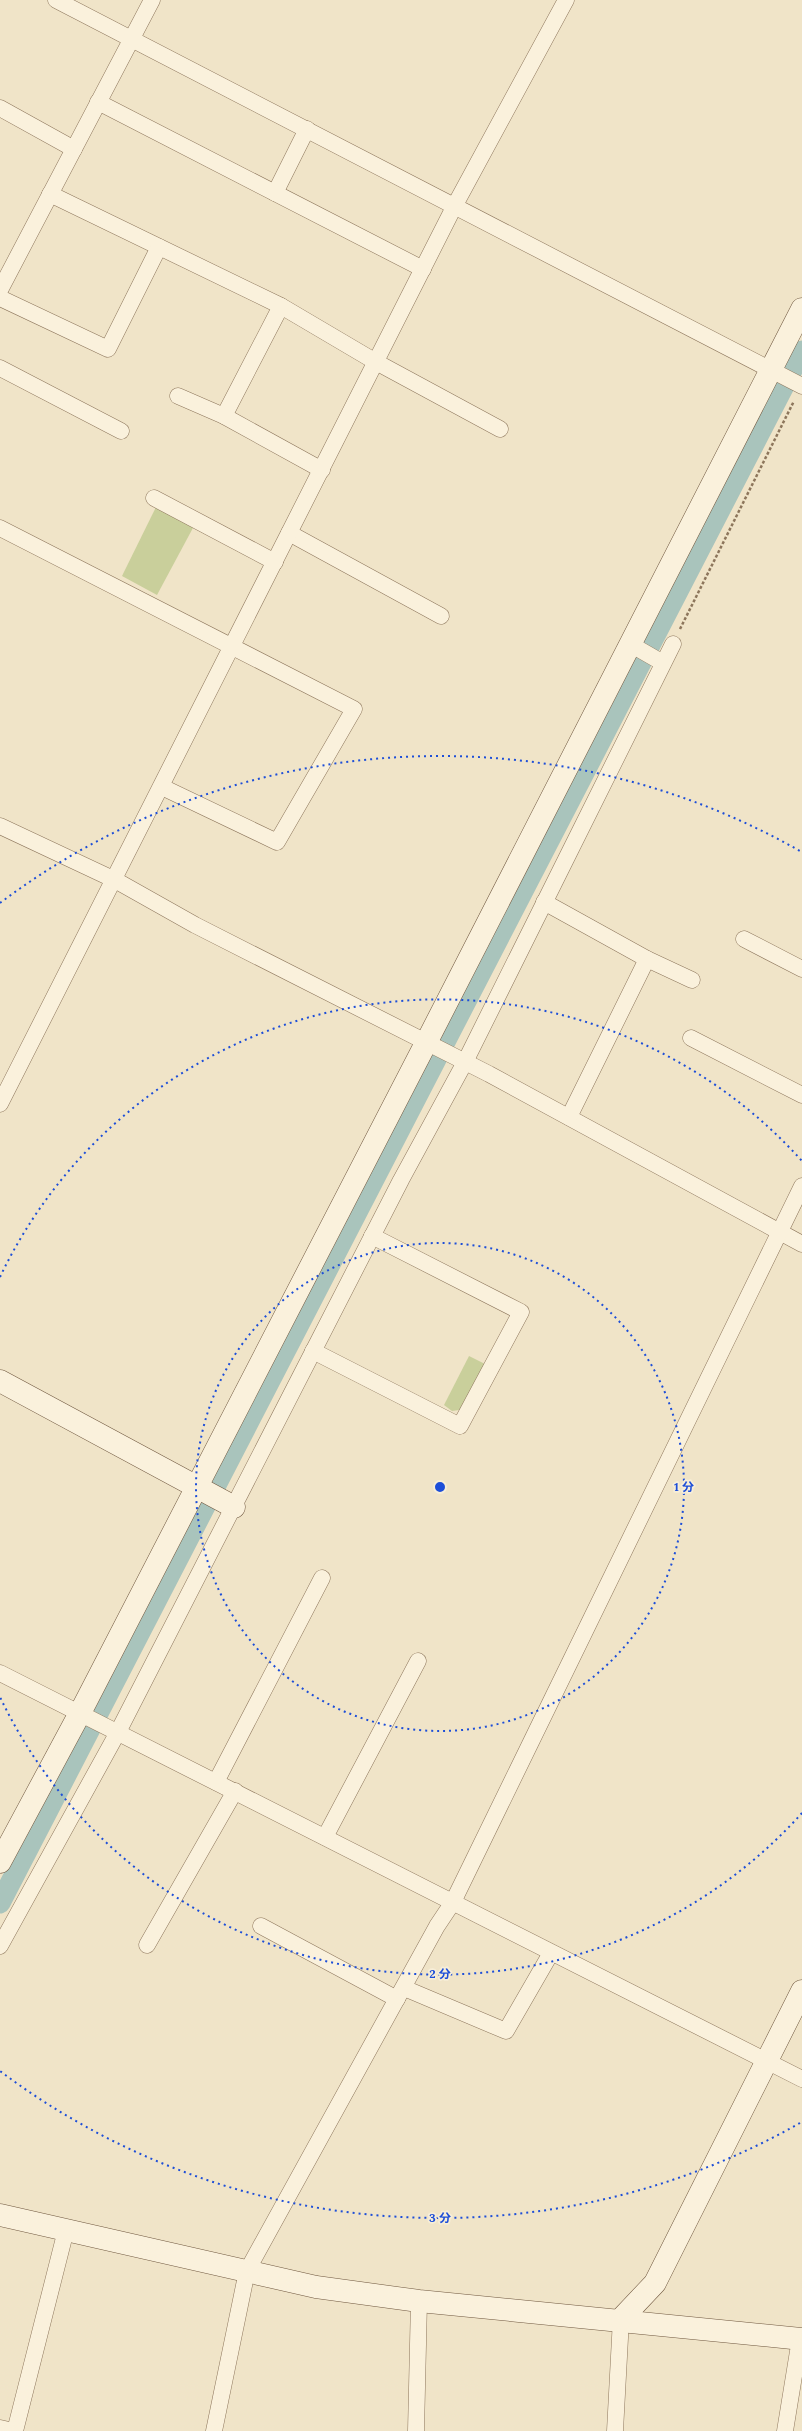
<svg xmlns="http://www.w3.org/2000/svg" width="802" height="2431" viewBox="0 0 802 2431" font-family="Lora,'Noto Sans JP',serif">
<rect width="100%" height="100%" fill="#f0e4c8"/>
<g fill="#c9cf9b">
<path d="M157,505l37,21 -37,69 -35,-19z"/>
<path d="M469,1356l18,9 -21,44 -14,2 -8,-6z"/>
</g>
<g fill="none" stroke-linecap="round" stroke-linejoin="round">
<path stroke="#a9c4bc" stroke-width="21" d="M0,1903l802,-1552"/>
<g stroke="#8d765c" stroke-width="17">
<g id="street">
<path d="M56,0l746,386"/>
<path d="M98,102l325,167"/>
<path d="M0,108l74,41"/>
<path d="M275,193l32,-64"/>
<path d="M50,194l231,112 95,56 124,67"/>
<path d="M0,290l152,-290"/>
<path d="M0,298l108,51 51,-102"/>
<path d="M0,368l121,63"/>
<path d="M178,396l46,20 98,54"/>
<path d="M224,416l57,-110"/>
<path d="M154,498l121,64"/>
<path d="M0,528l354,181 -77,133 -115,-55"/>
<path d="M289,533l152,83"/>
<path d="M630,644l33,19"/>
<path d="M0,826l115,54 80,45 294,149 313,170"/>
<path d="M544,902l103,57 45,21"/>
<path d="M744,939l58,30"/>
<path d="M691,1038l111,57"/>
<path d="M0,1104l455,-899 111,-205"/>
<path d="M569,1117l78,-158"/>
<path d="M313,1351l147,75 61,-114 -149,-76"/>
<path d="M0,1673l802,406"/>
<path d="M216,1782l106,-204"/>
<path d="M325,1837l93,-176"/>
<path d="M261,1926l136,73"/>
<path d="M147,1945l88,-154"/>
<path d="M0,1946l118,-214 283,-552 64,-118 208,-418"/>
<path d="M404,1988l102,43 45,-78"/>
<path d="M0,2428l13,3"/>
<path d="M15,2431l51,-201"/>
<path d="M214,2431l33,-160 190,-345 16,-24 349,-716"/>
<path d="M416,2431l3,-130"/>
<path d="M615,2431l6,-112"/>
<path d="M785,2431l15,-92"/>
</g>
</g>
<g stroke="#6f573f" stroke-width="23">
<g id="secondary">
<path d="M0,1381l234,126"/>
<path d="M0,1862l80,-149 346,-670 376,-734"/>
<path d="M0,2215l316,72 103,14 383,38"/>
<path d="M621,2319l34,-36 147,-292"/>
</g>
</g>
<path stroke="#8d765c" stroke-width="2.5" stroke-dasharray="3 2" stroke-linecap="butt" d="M680,629l114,-228"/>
<use href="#street" stroke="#faf1dc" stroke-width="16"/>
<use href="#secondary" stroke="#faf1dc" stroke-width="22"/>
</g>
<g fill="none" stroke="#1d4ed8" stroke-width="2" stroke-dasharray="2 4">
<circle cx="440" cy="1487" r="244"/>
<path d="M802 1813A487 487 0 0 1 0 1697M0 1277A487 487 0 0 1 802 1161"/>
<path d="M800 2123A731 731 0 0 1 0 2071M0 903A731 731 0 0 1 800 851"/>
</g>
<circle cx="440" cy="1487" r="6" fill="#1d4ed8" stroke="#f7eed8" stroke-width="2"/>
<g font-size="12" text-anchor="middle" font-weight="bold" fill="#1d4ed8" stroke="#f7eed8" stroke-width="3.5" stroke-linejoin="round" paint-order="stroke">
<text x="684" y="1491">1 分</text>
<text x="440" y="1978">2 分</text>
<text x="440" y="2222">3 分</text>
</g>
</svg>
